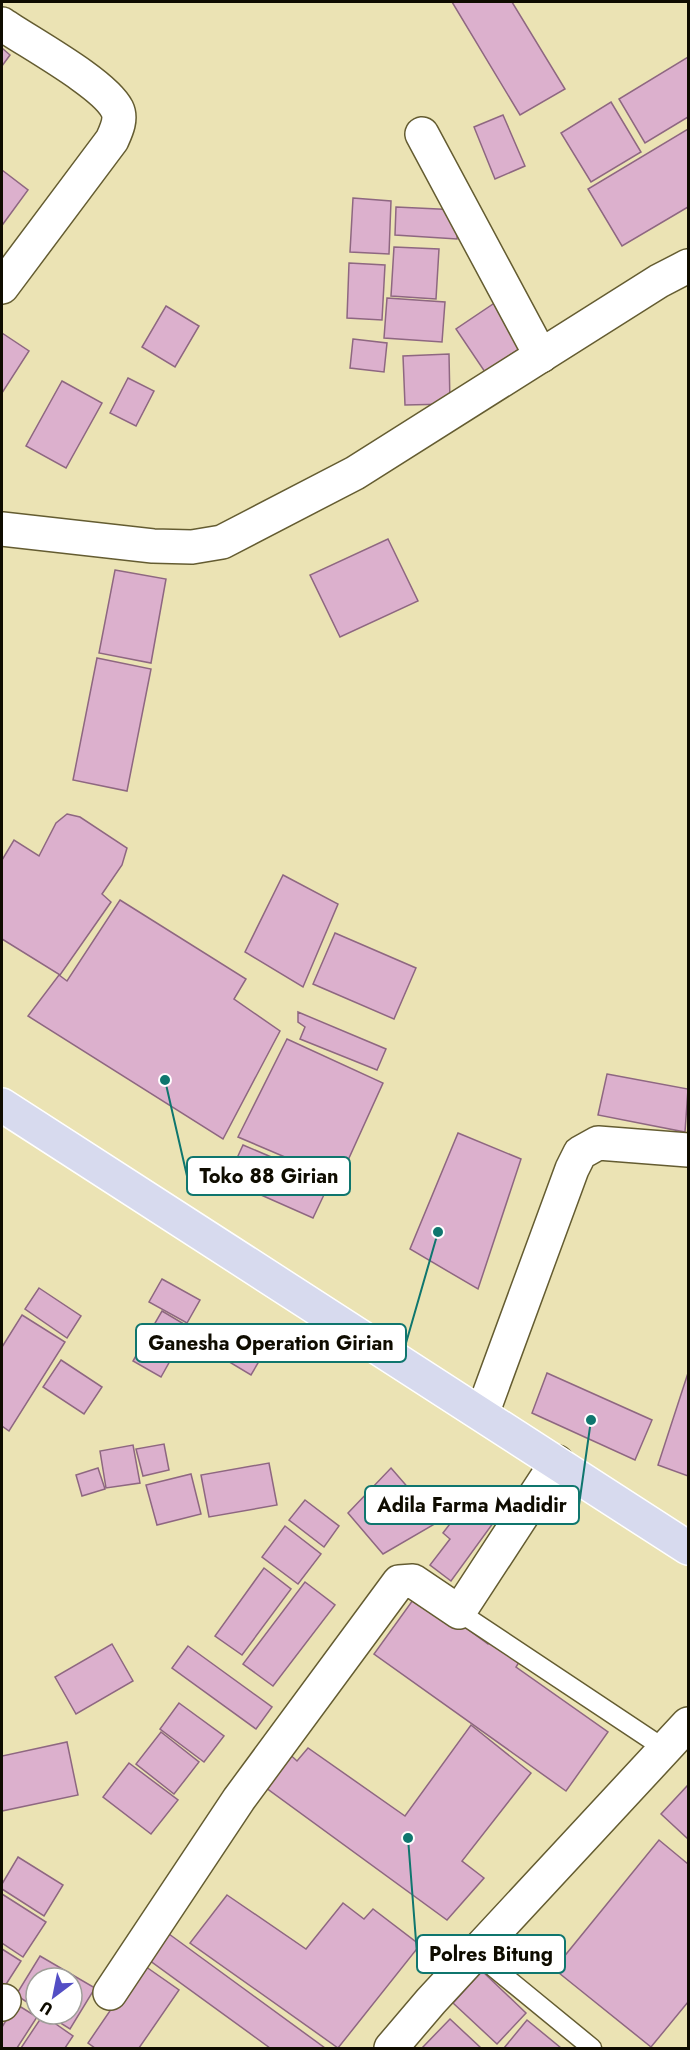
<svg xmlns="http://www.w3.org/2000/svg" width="690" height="2050" viewBox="0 0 690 2050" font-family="Jost,sans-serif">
<rect width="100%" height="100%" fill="#ebe3b4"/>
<g fill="#dcb0cd" stroke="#8e6781" stroke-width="1.5">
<path d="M452,2h60l53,87 -45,26z"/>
<path d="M2,48l8,7 -8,11z"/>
<path d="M688,57v60l-43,26 -26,-44z"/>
<path d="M611,102l30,50 -50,30 -30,-49z"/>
<path d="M503,115l22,51 -30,13 -21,-52z"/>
<path d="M688,129v78l-66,39 -34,-57z"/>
<path d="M2,170l26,20 -25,34 -1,-1z"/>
<path d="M353,198l38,3 -2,53 -39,-2z"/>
<path d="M396,207l63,3 -2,29 -62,-4z"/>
<path d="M394,247l45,2 -3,50 -45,-3z"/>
<path d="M349,263l36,2 -3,55 -35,-2z"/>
<path d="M387,298l58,4 -3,40 -58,-4z"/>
<path d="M499,300l29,43 -43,29 -29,-43z"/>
<path d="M166,306l33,20 -24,41 -33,-20z"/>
<path d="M2,333l27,18 -27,42z"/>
<path d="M353,339l34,4 -3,29 -34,-4z"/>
<path d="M449,354l1,50 -45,1 -2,-49z"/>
<path d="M128,378l26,13 -18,35 -26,-13z"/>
<path d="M62,381l40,22 -36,65 -40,-22z"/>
<path d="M388,539l30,62 -78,36 -30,-62z"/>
<path d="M115,570l51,9 -15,84 -52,-10z"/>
<path d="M97,658l54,11 -24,122 -54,-11z"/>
<path d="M67,814l13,3 47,31 -5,17 -20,29 9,8 -51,73 -58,-36v-79l12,-20 25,16 17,-33z"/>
<path d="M283,875l55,29 -35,83 -58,-35z"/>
<path d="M120,900l126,79 -12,20 46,32 -57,108 -195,-123 31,-41 8,6z"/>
<path d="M335,933l81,35 -22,51 -81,-35z"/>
<path d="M298,1012l88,37 -9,21 -77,-31 5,-12 -7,-5z"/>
<path d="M287,1039l96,44 -44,97 -101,-43z"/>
<path d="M607,1074l81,15 -3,43 -87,-17z"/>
<path d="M458,1133l63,26 -43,130 -68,-40z"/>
<path d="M243,1145l87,37 -17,36 -86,-38z"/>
<path d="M162,1279l38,21 -13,23 -38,-21z"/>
<path d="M39,1288l42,28 -14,22 -42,-29z"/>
<path d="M162,1311l27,16 -28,50 -28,-16z"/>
<path d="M22,1315l43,27 -56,89 -7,-5v-79z"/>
<path d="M225,1328l40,23 -14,24 -40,-24z"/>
<path d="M61,1360l41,27 -18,27 -41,-27z"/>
<path d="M547,1373l105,47 -17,40 -103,-47z"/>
<path d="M688,1373v103l-30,-11z"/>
<path d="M164,1444l5,26 -26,6 -7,-27z"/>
<path d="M133,1445l7,38 -34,5 -6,-37z"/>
<path d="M269,1463l8,42 -68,12 -8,-42z"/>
<path d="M98,1468l7,21 -23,7 -6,-21z"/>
<path d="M391,1468l47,54 -55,32 -35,-41z"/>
<path d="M191,1474l10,40 -44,11 -11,-40z"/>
<path d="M485,1494l19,14 -53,73 -21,-16 20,-26 -7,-6 22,-29 7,5z"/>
<path d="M305,1500l34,26 -15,21 -35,-27z"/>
<path d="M285,1526l36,28 -23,30 -36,-27z"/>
<path d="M264,1568l27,21 -49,66 -27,-19z"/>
<path d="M305,1582l30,23 -62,81 -30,-22z"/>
<path d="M418,1593l70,51 5,-6 28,21 -5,8 92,65 -42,59 -192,-137z"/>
<path d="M112,1644l21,37 -57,33 -21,-37z"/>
<path d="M188,1646l84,61 -16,22 -84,-61z"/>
<path d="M179,1703l45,33 -20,26 -44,-33z"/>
<path d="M471,1725l60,48 -69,88 22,17 -37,42 -189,-138 25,-34 14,13 11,-13 97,68z"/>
<path d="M161,1732l38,30 -25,32 -38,-30z"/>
<path d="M67,1742l11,53 -76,16v-55z"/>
<path d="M129,1763l49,37 -27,34 -48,-37z"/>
<path d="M688,1785v54l-27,-25z"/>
<path d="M659,1840l29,24v138l-37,45 -97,-78z"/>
<path d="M18,1857l45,28 -19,31 -42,-27v-5z"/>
<path d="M2,1894l44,28 -23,35 -21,-14z"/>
<path d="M227,1895l79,54 37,-46 21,16 9,-10 47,36 -82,103 -148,-105z"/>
<path d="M169,1934l156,114h-55l-121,-88z"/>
<path d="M2,1949l19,12 -18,28 -1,-1z"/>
<path d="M40,1956l55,32 -25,41 -24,-15h26v-36h-36v30l-20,-13z"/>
<path d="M142,1964l37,26 -40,58h-44l-7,-5z"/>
<path d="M482,1971l44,42 -29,31 -44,-41z"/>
<path d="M16,2004l21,13 -20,31h-15v-21z"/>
<path d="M43,2015l30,21 -8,12h-44z"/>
<path d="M450,2019l31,29h-59z"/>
<path d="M527,2020l34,28h-57z"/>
</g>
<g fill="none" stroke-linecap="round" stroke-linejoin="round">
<g stroke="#645c31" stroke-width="21">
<g id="service">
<path d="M459,1612l206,137"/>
<path d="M476,1953l116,95"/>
</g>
</g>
<g stroke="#645c31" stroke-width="36">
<g id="minor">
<path d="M2,24c26,18 102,59 115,85 5,10 -1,22 -5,31l-110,147"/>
<path d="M422,134l119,222"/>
<path d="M2,529l151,17 39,1 30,-5 133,-69 304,-192 29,-15"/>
<path d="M482,1414l90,-245 8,-16 18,-10 90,7"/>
<path d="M110,1993l129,-194 160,-217 14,-1 46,31 98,-150"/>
<path d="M2,2004l2,-3"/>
<path d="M391,2048l40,-47 257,-277"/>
</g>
</g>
<g stroke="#fff" stroke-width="36">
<path id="trunk" d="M2,1105l686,443"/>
</g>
<use href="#service" stroke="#fff" stroke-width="18"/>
<use href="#minor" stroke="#fff" stroke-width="33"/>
<use href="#trunk" stroke="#d7daee" stroke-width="33"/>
</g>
<path fill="none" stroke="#0f766e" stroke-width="2" d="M165 1080L187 1176M438 1232L406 1343M591 1420L579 1505M408 1838L417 1954"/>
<g fill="#0f766e" stroke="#fff" stroke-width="2">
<circle cx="165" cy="1080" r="6"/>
<circle cx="438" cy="1232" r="6"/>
<circle cx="591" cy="1420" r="6"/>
<circle cx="408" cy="1838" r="6"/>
</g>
<g fill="#fff" stroke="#0f766e" stroke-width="2">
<rect x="187" y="1157" width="163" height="38" rx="6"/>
<rect x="136" y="1324" width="270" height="38" rx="6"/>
<rect x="365" y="1486" width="214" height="38" rx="6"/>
<rect x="417" y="1935" width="148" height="38" rx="6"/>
</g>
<g font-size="20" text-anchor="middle" font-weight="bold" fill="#0f0c00">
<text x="269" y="1183">Toko 88 Girian</text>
<text x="271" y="1350">Ganesha Operation Girian</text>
<text x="472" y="1512">Adila Farma Madidir</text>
<text x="491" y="1961">Polres Bitung</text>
</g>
<rect width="690" height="2050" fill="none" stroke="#0f0c00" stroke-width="6"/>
<g transform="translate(54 1996) rotate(212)"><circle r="28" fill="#ffffff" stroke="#9f9e99" stroke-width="1.5"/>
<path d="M0-4.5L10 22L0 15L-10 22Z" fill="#534ec5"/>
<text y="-9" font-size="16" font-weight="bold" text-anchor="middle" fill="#0f0c00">U</text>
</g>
</svg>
